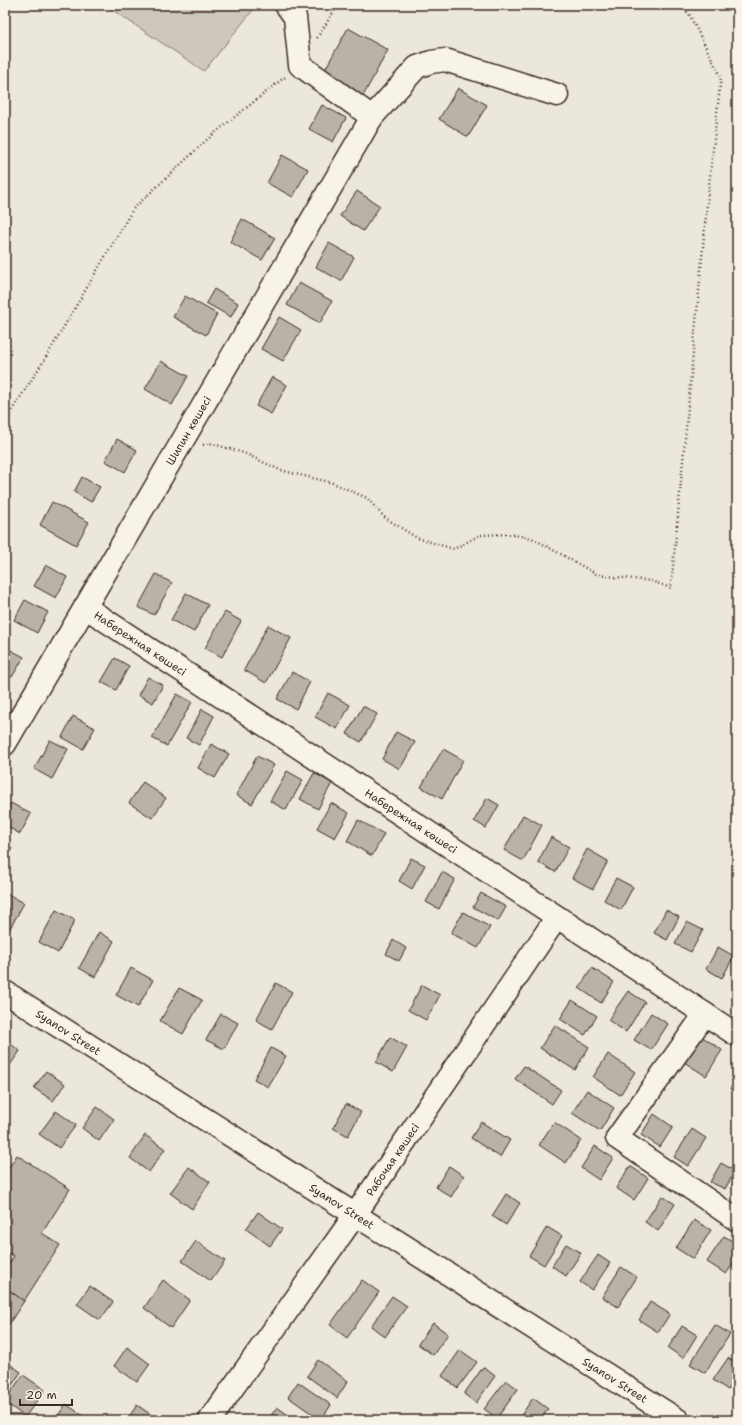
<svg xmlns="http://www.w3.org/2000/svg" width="742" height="1425" viewBox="0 0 742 1425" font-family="'Shantell Sans',sans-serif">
<rect width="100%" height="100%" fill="#ece7dc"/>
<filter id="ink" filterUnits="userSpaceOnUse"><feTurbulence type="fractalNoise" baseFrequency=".025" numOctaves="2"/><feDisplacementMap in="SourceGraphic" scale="8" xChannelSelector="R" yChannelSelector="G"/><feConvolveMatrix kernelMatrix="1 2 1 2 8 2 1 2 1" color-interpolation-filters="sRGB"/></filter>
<g filter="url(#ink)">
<path fill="#cec8bc" stroke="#84796d" d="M105,5h152l-53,66z"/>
<g fill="#bab2a7" stroke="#3b2a1e">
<path d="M348,28l40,22 -25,46 -40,-23z"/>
<path d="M458,88l29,17 -19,32 -29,-18z"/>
<path d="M322,105l24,13 -13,24 -24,-13z"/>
<path d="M282,155l26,14 -15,28 -26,-14z"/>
<path d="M357,191l23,15 -17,25 -23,-15z"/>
<path d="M242,219l33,19 -13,22 -32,-18z"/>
<path d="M329,243l25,14 -13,24 -25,-14z"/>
<path d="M299,283l33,18 -12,22 -33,-18z"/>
<path d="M214,289l24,14 -7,14 -25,-14z"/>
<path d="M185,296l32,18 -11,21 -33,-18z"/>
<path d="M279,317l22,13 -18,31 -22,-12z"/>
<path d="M161,361l27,15 -16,29 -27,-16z"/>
<path d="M272,377l15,8 -16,29 -15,-8z"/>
<path d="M117,439l20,11 -12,22 -20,-11z"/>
<path d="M82,477l18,10 -9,15 -17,-10z"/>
<path d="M52,502l37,20 -13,23 -36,-20z"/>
<path d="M46,565l21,12 -11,21 -22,-12z"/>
<path d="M156,574l16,9 -18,32 -16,-8z"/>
<path d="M186,593l22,12 -14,27 -23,-12z"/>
<path d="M25,600l23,12 -11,21 -23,-13z"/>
<path d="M225,612l16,9 -19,36 -17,-9z"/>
<path d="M268,625l23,13 -25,45 -22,-13z"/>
<path d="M5,647l19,10 -12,20 -7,-4z"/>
<path d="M115,658l14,8 -13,24 -15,-8z"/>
<path d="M292,672l18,10 -14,27 -19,-10z"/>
<path d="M148,677l15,8 -10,18 -15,-8z"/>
<path d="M328,693l22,12 -13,24 -22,-12z"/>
<path d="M177,694l15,8 -25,44 -15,-8z"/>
<path d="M363,706l14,8 -16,28 -14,-8z"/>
<path d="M202,709l12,7 -15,29 -13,-7z"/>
<path d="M73,716l22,12 -12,21 -21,-12z"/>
<path d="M396,732l19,10 -15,27 -18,-10z"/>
<path d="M50,740l18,9 -16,30 -18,-10z"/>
<path d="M211,744l18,10 -14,24 -17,-10z"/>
<path d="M443,749l20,11 -21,39 -21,-12z"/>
<path d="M257,756l17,9 -22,39 -16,-9z"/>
<path d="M287,771l16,9 -17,30 -16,-9z"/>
<path d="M314,773l18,10 -14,26 -18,-10z"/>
<path d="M143,782l23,16 -14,20 -23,-15z"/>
<path d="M487,798l12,7 -13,23 -12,-7z"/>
<path d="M11,803l20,11 -11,20 -15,-9v-11z"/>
<path d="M331,803l18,10 -14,25 -18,-10z"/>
<path d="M523,815l19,10 -19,36 -19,-11z"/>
<path d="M358,820l26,14 -12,22 -25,-15z"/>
<path d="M551,837l18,10 -14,25 -17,-10z"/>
<path d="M5,844l7,4 -7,13z"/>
<path d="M587,849l21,12 -15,28 -21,-11z"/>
<path d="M411,858l14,7 -13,24 -13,-8z"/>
<path d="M442,872l13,7 -16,30 -13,-7z"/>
<path d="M616,878l17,9 -12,23 -17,-10z"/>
<path d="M6,893l18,10 -16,29 -3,-2v-35z"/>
<path d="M481,893l25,14 -8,14 -25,-14z"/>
<path d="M56,910l19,10 -17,33 -19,-11z"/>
<path d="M666,910l13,7 -12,23 -13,-7z"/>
<path d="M463,912l27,15 -12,21 -27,-15z"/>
<path d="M687,922l16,8 -12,22 -16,-8z"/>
<path d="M99,932l15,9 -19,36 -16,-9z"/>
<path d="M393,940l13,8 -7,13 -13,-7z"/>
<path d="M718,947l16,9 -12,22 -16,-9z"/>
<path d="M131,968l22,12 -15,27 -22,-12z"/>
<path d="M592,968l22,14 -13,21 -22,-15z"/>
<path d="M276,983l16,9 -20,37 -16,-9z"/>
<path d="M422,985l18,10 -14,25 -18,-10z"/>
<path d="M179,988l23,12 -19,34 -23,-13z"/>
<path d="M628,991l17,11 -19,30 -18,-12z"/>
<path d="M572,1000l25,16 -12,19 -25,-16z"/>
<path d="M651,1013l17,11 -17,26 -17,-10z"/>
<path d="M221,1014l17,9 -14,26 -18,-9z"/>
<path d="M555,1025l34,22 -14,23 -35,-22z"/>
<path d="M701,1036l21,14 -16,26 -22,-14z"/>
<path d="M390,1037l17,10 -14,25 -17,-10z"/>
<path d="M5,1040l15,11 -15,21z"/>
<path d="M271,1048l15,8 -18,31 -14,-8z"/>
<path d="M608,1054l27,18 -15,23 -27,-18z"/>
<path d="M524,1066l37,24 -9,14 -37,-25z"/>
<path d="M46,1071l19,13 -12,17 -19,-13z"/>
<path d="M737,1078v16l-7,-5z"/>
<path d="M587,1090l27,18 -14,23 -28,-18z"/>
<path d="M346,1104l15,8 -13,24 -15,-8z"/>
<path d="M97,1107l17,12 -15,22 -17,-13z"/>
<path d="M56,1111l20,14 -17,23 -20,-14z"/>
<path d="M654,1114l19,13 -13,20 -19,-12z"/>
<path d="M481,1122l29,18 -10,17 -29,-19z"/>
<path d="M554,1122l27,18 -15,23 -27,-18z"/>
<path d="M692,1129l14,9 -18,28 -14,-9z"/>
<path d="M145,1135l20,14 -16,23 -19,-14z"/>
<path d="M595,1146l18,12 -14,22 -18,-12z"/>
<path d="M17,1155l53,34 -28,44 18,12 -36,56 -19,-13v-18l9,-14 -9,-5v-78z"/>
<path d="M721,1163l14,8 -10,18 -15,-7z"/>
<path d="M449,1166l15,10 -13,21 -15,-10z"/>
<path d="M630,1166l18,12 -14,22 -18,-12z"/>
<path d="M189,1167l21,15 -18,27 -22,-16z"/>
<path d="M506,1194l14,9 -14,22 -14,-9z"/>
<path d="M662,1196l13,8 -17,27 -13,-9z"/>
<path d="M258,1212l24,17 -12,17 -24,-17z"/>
<path d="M694,1220l17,10 -18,29 -17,-11z"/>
<path d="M547,1227l15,9 -18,29 -15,-9z"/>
<path d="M724,1236l13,8v14l-11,16 -19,-12z"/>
<path d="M196,1241l29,20 -14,20 -29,-20z"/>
<path d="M566,1244l15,9 -15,23 -14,-10z"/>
<path d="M598,1255l12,8 -18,27 -12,-8z"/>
<path d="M621,1267l16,10 -19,30 -16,-10z"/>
<path d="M163,1280l27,20 -19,28 -27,-20z"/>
<path d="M362,1280l17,12 -32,46 -17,-13z"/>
<path d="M90,1286l23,16 -13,18 -23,-16z"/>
<path d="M10,1291l14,10 -19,29v-31z"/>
<path d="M392,1296l15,10 -22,31 -14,-11z"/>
<path d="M650,1302l20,12 -12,18 -19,-12z"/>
<path d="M433,1323l15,11 -15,21 -15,-11z"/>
<path d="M715,1325l15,9 -25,39 -15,-9z"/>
<path d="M682,1326l15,9 -14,23 -15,-10z"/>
<path d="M127,1347l23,17 -13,18 -23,-16z"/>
<path d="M460,1350l17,12 -19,26 -16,-12z"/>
<path d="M728,1358l9,6v12l-9,14 -15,-10z"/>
<path d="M318,1360l30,21 -11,17 -30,-22z"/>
<path d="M5,1361l16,11 -16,23z"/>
<path d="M483,1367l12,9 -19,27 -12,-9z"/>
<path d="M23,1375l22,15 -20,27 -20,-15v-2z"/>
<path d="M506,1380l12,9 -21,29 -13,-9z"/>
<path d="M298,1382l33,23 -10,15 -33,-23z"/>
<path d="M533,1398l15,11 -8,11h-22z"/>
<path d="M66,1404l23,16h-34z"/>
<path d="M137,1405l16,11 -3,4h-23z"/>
<path d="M277,1407l18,13h-27z"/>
</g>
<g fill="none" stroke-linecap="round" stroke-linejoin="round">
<g stroke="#3b2a1e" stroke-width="25">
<g id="minor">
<path d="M286,5l9,12 5,48 72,52"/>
<path id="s1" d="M85,607l652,428"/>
<path id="s2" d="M5,744l367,-627 45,-50 14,-5 14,-2 112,35"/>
<path id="s3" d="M5,992l673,428"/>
<path d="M705,1014l-88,124 120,82"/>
<path id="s4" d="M210,1420l145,-205 202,-298"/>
</g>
</g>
<g stroke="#3b2a1e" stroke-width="2.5" stroke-dasharray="1 3" stroke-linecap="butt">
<path d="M317,38l21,-33"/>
<path d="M5,421l40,-62 88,-150 78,-73 74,-59"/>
<path d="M203,445l7,-2 34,10 36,17 53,13 34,15 17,19 33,21 37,11 26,-14 28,-1 24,4 66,37 53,6 20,7 37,-394 13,-117 -32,-63 -9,-9"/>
</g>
<use href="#minor" stroke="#f7f3e8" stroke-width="22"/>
</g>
</g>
<g text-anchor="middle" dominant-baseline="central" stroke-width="3" stroke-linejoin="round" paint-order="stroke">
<g font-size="11" fill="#3b2a1e" stroke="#f7f3e8">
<text stroke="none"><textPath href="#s2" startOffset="363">Шипин көшесі</textPath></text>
<text stroke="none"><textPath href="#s1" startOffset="66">Набережная көшесі</textPath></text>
<text stroke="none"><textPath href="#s1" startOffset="390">Набережная көшесі</textPath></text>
<text stroke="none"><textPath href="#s3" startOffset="75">Syanov Street</textPath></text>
<text stroke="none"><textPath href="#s4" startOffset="318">Рабочая көшесі</textPath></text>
<text stroke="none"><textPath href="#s3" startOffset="399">Syanov Street</textPath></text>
<text stroke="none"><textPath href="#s3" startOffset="723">Syanov Street</textPath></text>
</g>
</g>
<rect width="742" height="1425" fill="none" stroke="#f7f3e8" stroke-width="20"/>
<rect x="10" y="10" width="722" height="1405" fill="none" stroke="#3b2a1e" stroke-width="1.5" filter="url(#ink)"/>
<path d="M20 1399v6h52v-6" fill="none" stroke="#3b2a1e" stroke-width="2"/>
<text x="26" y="1399" font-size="12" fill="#3b2a1e" stroke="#f7f3e8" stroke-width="3" paint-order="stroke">20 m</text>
</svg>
